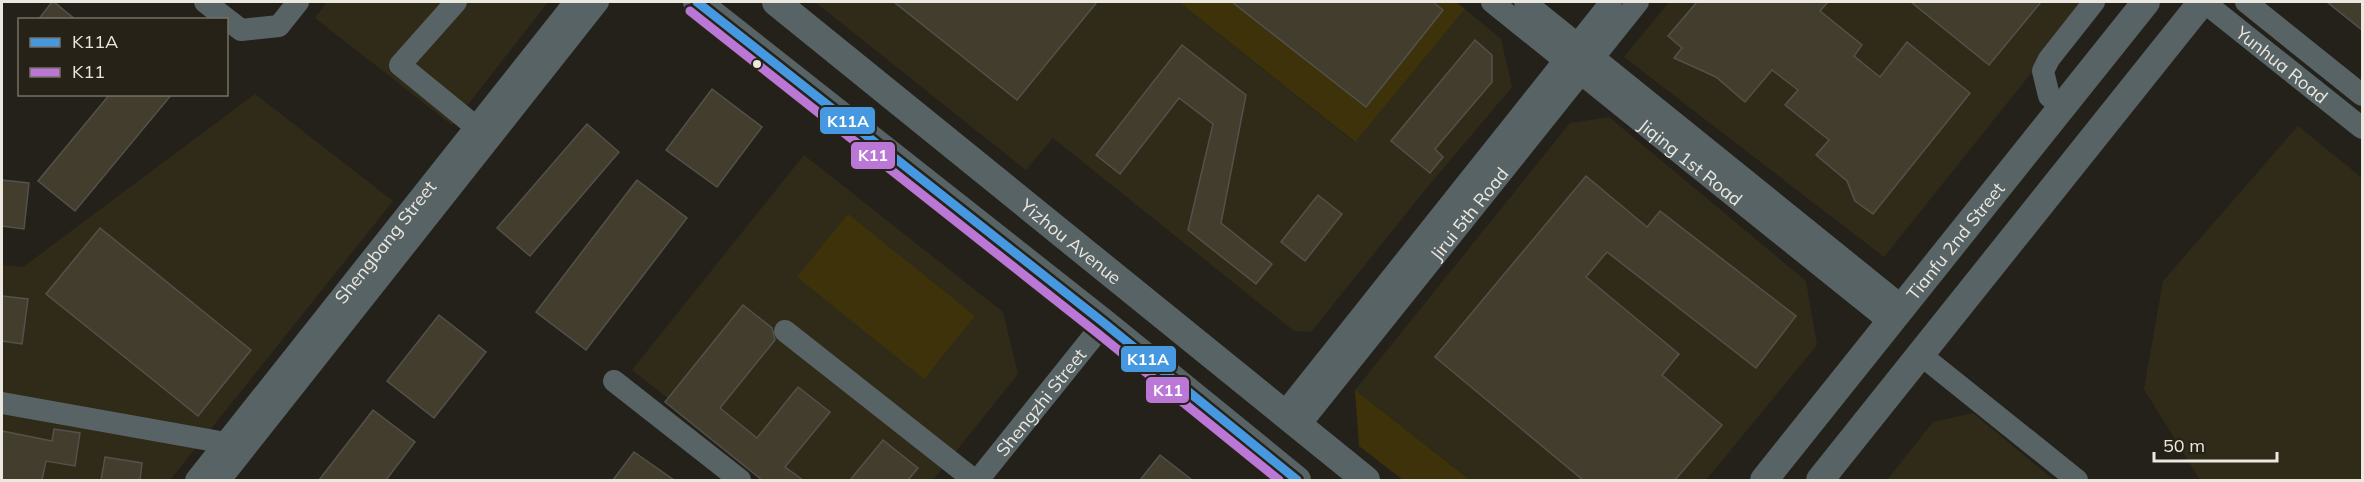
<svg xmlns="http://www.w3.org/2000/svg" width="2364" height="482" viewBox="0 0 2364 482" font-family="Mulish,sans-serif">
<rect width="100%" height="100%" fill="#24211a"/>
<g fill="#302b19">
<path d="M327,2h221l-96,123 -137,-107z"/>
<path d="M815,2h364l175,140 111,-133 36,30 11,48 -91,108 -110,137 -17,-1 -241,-193 -27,32z"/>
<path d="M1669,2h419l-204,255 -260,-200z"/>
<path d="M255,94l138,107 -223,279h-168v-215l21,2z"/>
<path d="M1609,117l197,164 11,64 -111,135h-236l-115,-90 215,-267z"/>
<path d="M2298,126l64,52v302h-162l-56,-91 19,-108z"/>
<path d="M804,155l199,157 15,62 -85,106h-161l-140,-110z"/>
<path d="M1973,413l81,67h-167l46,-58z"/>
</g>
<g fill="#3e320a">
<path d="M1179,2h277l9,7 -110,133z"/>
<path d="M848,214l127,102 -51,63 -127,-102z"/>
<path d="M1355,390l115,90h-67l-44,-34z"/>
</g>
<g fill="#423d2d" stroke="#53514b" stroke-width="1.5">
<path d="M52,2h2l22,18h-38z"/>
<path d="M894,2h203l-80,98z"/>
<path d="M1232,2h201l10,8 -77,97z"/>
<path d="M1697,2h131l-8,9 42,34 -8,11 26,21 27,-35 63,51 -97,121 -18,-13 -8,-20 -31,-26 13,-15 -44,-35 13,-15 -26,-20 -27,32 -29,-25 -42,-19 8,-10 -14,-12z"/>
<path d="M1911,2h130l-52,63z"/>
<path d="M2327,2h35v28z"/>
<path d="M1475,40l17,15v27l-57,67 8,8 -13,16 -39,-32z"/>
<path d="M1182,45l64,50 -25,128 51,41 -16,20 -68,-54 25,-106 -34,-26 -59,76 -24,-19z"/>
<path d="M712,89l50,38 -45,60 -51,-37z"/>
<path d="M110,94h62l-97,117 -37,-30z"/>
<path d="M587,124l32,28 -89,104 -33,-28z"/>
<path d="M1586,176l61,51 13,-16 136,105 -40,52 -149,-116 -21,25 93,77 -17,21 60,50 -47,55h-92l-148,-123z"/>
<path d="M2,180l27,3 -5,46 -22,-3z"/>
<path d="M637,180l50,38 -101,132 -50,-38z"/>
<path d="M1318,195l24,19 -37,47 -24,-19z"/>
<path d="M100,228l151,122 -53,66 -152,-122z"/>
<path d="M2,296l26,3 -6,45 -20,-3z"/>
<path d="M743,305l29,23 3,12 -55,68 37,30 41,-51 32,25 -45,55 18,13h-41l-97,-78z"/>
<path d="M439,315l47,37 -52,66 -47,-37z"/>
<path d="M373,410l42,32 -29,38h-67z"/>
<path d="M54,429l26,4 -5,33 -29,-5 -4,19h-40v-49l50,10z"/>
<path d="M883,440l35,28 -10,12h-58z"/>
<path d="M634,452l40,28h-61z"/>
<path d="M1160,455l32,25h-52z"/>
<path d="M105,457l37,6 -2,17h-39z"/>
</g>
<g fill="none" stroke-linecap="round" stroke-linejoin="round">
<g stroke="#586366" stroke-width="22">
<path d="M205,2l36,28 38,-4 19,-24"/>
<path d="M456,2l-56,63 76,62"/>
<path id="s1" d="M1492,2l398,320"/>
<path d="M1525,2l378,305"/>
<path id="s2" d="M2204,2l158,126"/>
<path d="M2246,2l116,93"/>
<path d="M2062,107l-13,-11 -6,-25 6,-12 45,-57"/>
<path d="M785,331l189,149"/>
<path d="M1921,355l156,125"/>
<path d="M614,381l126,99"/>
<path d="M2,403l224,40"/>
<path d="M1284,413l327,-411"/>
<path id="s3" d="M1299,426l339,-424"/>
<path id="s4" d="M196,480l379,-478"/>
<path d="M220,480l378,-478"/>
<path id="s5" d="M978,480l126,-157"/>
</g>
<g stroke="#586365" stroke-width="28">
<path d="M697,2l407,321 193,157"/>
<path id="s6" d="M776,2l590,478"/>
<path id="s7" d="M1764,480l382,-478"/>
<path d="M1820,480l382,-478"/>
</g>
<g stroke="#272217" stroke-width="14">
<path id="bus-1" d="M697,2l407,321 193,157"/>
</g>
<g stroke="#272217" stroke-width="14">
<path id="bus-2" d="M690,11l406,321 183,148"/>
</g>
<use href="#bus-1" stroke="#4699e1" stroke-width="9"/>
<use href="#bus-2" stroke="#ba77d6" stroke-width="9"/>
</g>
<circle fill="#ebe8e0" stroke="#272217" stroke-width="2" cx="757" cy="64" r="5"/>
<g text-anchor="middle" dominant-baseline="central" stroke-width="5" stroke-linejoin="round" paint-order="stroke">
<g font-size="18" fill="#ebe8e0" stroke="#272217">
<text stroke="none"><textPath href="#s2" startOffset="100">Yunhua Road</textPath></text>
<text stroke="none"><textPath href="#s1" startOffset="255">Jiqing 1st Road</textPath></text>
<text stroke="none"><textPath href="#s3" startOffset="272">Jirui 5th Road</textPath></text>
<text stroke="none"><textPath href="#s4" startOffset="304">Shengbang Street</textPath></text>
<text stroke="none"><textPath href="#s6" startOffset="380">Yizhou Avenue</textPath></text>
<text stroke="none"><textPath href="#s7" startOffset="306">Tianfu 2nd Street</textPath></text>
<text stroke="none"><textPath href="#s5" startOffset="100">Shengzhi Street</textPath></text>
</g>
</g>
<g stroke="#272217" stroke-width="2">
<rect x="819" y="106" width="57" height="29" rx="6" fill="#4699e1"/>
<rect x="850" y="141" width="46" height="29" rx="6" fill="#ba77d6"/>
<rect x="1120" y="345" width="57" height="28" rx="6" fill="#4699e1"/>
<rect x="1145" y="376" width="45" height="28" rx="6" fill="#ba77d6"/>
</g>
<g font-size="16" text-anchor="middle" font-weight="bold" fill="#fff">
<text x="848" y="127">K11A</text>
<text x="873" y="161">K11</text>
<text x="1148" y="365">K11A</text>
<text x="1168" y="396">K11</text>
</g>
<rect width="2364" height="482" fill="none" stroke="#ebe8e0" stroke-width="6"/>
<rect x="18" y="18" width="210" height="78" fill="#272217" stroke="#757167" stroke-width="1.5"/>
<rect x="30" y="38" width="30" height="9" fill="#4699e1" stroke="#757167" stroke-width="1.5"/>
<text x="72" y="48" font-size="18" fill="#ebe8e0">K11A</text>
<rect x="30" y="68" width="30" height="9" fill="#ba77d6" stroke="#757167" stroke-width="1.5"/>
<text x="72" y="78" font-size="18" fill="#ebe8e0">K11</text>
<path d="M2154 452v9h123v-9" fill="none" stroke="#ebe8e0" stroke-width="3"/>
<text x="2163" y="452" font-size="18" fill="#ebe8e0" stroke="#272217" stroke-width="4.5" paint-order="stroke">50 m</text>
</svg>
